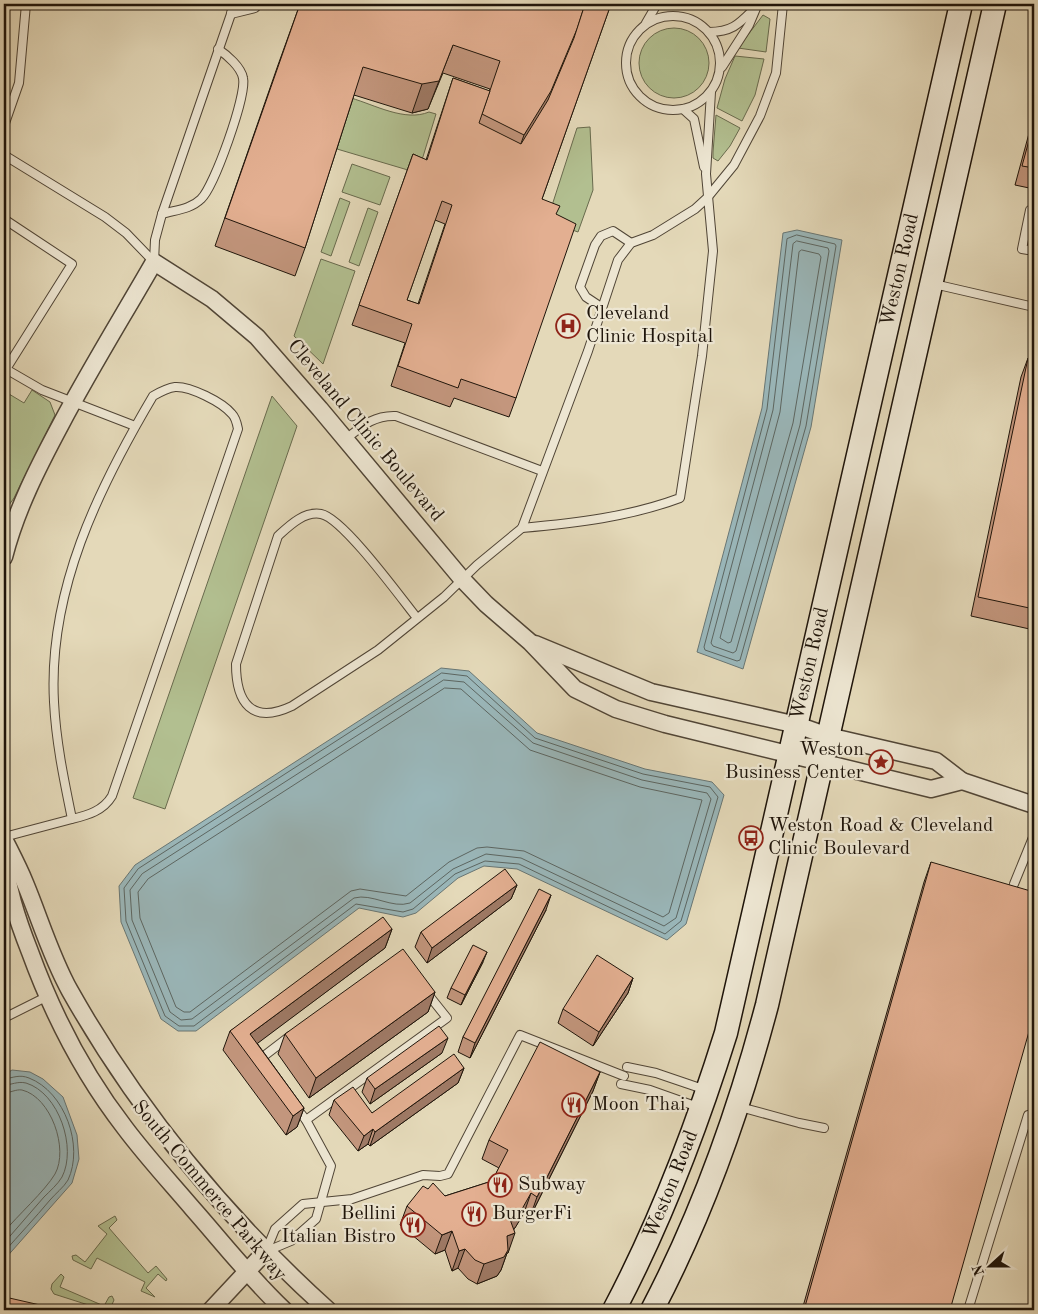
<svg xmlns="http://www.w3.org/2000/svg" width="1038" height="1314" viewBox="0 0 1038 1314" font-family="'Old Standard TT',serif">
<rect width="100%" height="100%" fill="#e4d9b9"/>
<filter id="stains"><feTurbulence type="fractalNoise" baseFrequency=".004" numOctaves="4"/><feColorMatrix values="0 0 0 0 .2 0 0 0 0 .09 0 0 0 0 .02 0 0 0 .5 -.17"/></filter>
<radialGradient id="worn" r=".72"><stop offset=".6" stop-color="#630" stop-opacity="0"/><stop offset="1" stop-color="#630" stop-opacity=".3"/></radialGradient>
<g fill="#b2bf90" stroke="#686a4d">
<path d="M763,15l7,4 -4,33 -28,-4z"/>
<circle cx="674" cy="63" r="35"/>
<path d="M735,56l29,3 -9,36 -13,26 -25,-13 8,-29z"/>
<path d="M351,98c24,7 54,24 78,14l7,2 -18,59 -81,-24z"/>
<path d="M716,115l24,13 -10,18 -12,15 -5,-3v-6z"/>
<path d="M590,127l3,63 -15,42 -31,-11 30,-93z"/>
<path d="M352,164l38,13 -10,28 -38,-13z"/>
<path d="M340,198l10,4 -19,54 -10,-4z"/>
<path d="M368,208l10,4 -19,54 -10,-4z"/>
<path d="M321,259l34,12 -32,93 -29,-28z"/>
<path d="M32,390l18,12 5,13 -41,83 -10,14v-121l20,12z"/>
<path d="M272,396l25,30 -132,383 -32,-11z"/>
<path d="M115,1216l2,4 -8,8 39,45 8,-7 11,13 -1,2 -8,-7 -12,14 9,9 -14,-6 4,-9 -48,-24 -6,11 -18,-9 -1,-4 4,-1 9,7 22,-28 -9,-8z"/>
<path d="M61,1274l3,3 -4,10 44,19 5,-9 3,-1 2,4 -4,9 2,1h-8l-50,-16 -3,-5 1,-5z"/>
</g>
<g fill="#9ab7ba" stroke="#687674">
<path d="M797,230l45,10 -31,187 -68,242 -46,-17 65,-244 21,-175z"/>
<path d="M441,668l28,3 68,62 108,36 67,13 12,13 -38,129 -19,16 -150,-71 -33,-3 -26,12 -42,35 -13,4 -44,-9 -163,123h-18l-17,-12 -40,-97 -2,-36 16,-21z"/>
<path d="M12,1070l18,2 13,7 20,18 14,38 2,24 -7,24 -68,77v-185z"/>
</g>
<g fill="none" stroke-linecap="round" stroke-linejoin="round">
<g stroke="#5c6662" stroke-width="1">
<path d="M797,235l38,9 1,2 -30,180 -66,234 -3,1 -32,-11 -1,-3 63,-238 20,-170z"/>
<path d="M797,241l31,7 1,3 -29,174 -64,226 -3,2 -20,-7 -2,-3 62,-233 20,-166z"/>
<path d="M802,250l17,4 2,3 -28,166 -62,219 -3,1 -8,-5 60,-226 19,-160z"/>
<path d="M442,673l25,3 68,62 108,36 67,13 8,10 -37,124 -16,13 -146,-70 -34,-3 -30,13 -42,35 -10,3 -47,-8 -162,122h-15l-14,-10 -39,-95 -2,-33 14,-19z"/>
<path d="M444,680l20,2 69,61 109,37 65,13 4,6 -35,119 -12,8 -143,-68 -35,-4 -33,15 -43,34c-18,6 -38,-10 -56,-5l-162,121 -11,1 -11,-8 -38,-92 -2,-30 12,-16z"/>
<path d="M445,688l16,1 69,61 110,37 62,13 -33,113 -6,4 -139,-66 -37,-4 -10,1 -28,14 -43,34 -46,-7 -9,2 -161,121h-6l-8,-5 -36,-89 -2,-26 10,-13z"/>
<path d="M4,1079c9,-1 15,-5 25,-1 36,14 55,68 39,102 -4,7 -13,14 -18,20 -15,18 -31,35 -46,52"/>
<path d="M4,1085c8,0 13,-4 22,-2 33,10 51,65 36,94 -4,7 -12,14 -18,20 -13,15 -27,31 -40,46"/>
<path d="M4,1093c6,0 12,-4 18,-3 29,7 47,59 33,84 -10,17 -38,42 -51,58"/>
</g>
<g stroke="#504536" stroke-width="10">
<g id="service">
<path d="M231,14l24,-6 4,-4"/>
<circle cx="673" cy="63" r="47"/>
<path d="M646,23l11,-19"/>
<path d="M709,32c23,0 30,-8 45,-23"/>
<path d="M722,67l27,-42 8,-19"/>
<path d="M683,109l11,10 10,48"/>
<path d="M4,126l15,-43 7,-79"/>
<path d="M4,155l101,62 21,16 28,29"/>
<path d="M1034,211l-4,-1 -8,39 12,2"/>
<path d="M162,214c14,-4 29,-5 39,-15 13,-12 46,-104 42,-121 -2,-11 -16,-23 -25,-29"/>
<path d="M4,219l68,45 -66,105"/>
<path d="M154,262l1,-22 7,-26 69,-200 2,-10"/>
<path d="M934,284l100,23"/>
<path d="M601,307l-15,-10 -6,-10 15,-42 6,-9 12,-5 18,12"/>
<path d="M4,368l38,22 93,36"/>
<path d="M346,439c16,-13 28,-24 50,-23l146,55"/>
<path d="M522,528c54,-5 107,-11 158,-30l22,-142 11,-105 -7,-77 5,-82"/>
<path d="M417,618c-16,-20 -74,-100 -96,-104 -17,-3 -32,12 -43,22l-42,128c0,39 16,61 56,42l86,-56 66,-53 33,-32 45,-37 66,-177 30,-91 13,-17 22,-8 42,-26 12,-11 27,-33 26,-49 16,-43 7,-69"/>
<path d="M4,837l68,-18c16,-4 31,-8 40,-23l126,-367c-1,-5 -2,-11 -6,-15 -10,-12 -42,-28 -57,-27 -8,1 -15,5 -22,9 -55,93 -105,195 -99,306 2,40 10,78 18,117"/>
<path d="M1014,884l20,-49"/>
<path d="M4,1018l42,-21"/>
<path d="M261,1061l-1,-2 30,-23"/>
<path d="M627,1067l29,6 50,17"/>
<path d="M621,1084l29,6 48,17"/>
<path d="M740,1107l59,16 25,5"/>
<path d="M306,1120l141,-102 -20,-25"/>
<path d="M266,1251l9,-22 28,-25 49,-5 71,-24 17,1 8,-2 72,-139 104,41"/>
<path d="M267,1251l24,-10 25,-22 15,-53 -25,-46 -11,-14"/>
<path d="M968,1310l60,-195 6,-1"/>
</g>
</g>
<g stroke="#504536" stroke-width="19">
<g id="minor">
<path d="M4,557c12,-47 34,-90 57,-133 29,-55 62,-108 93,-162l58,37 45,38 63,72 142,170 24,25 44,38 45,47 41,20 49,15 266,65 31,-8"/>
<path d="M535,644l116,48 146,33 31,11 108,25 26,20 72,24"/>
<path d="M4,839c7,14 15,29 21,44 15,36 26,74 45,108 67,119 157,228 258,319"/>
<path d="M4,850c2,36 13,69 26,102 23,63 54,123 95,176 21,28 45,54 68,81 30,34 58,70 91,101"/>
<path d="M211,1310l55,-59"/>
</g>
</g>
<g stroke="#1e140a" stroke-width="25">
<g id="secondary">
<path id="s1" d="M614,1310c47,-89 82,-181 112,-277l235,-1029"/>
<path d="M652,1310c51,-97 87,-199 115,-305l228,-1001"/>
</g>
</g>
<use href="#service" stroke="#ede6d2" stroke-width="8"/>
<use href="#minor" stroke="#ede6d2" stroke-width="16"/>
<use href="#secondary" stroke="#ede6d2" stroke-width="22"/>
</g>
<g fill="#c3967d" stroke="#1e140a" fill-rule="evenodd">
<path d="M300,4h311l-69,195 14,16 -40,183 -7,19 -55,-19 -4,9 -59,-21 14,-43 -53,-18 61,-171 13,6 27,-82 36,13 1,-2 -47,-16 -15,36 -16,4 -58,-18 -49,153 -10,28 -80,-30 63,-181zM435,220l10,4 -27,80 -11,-4z"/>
<path d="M1034,117v72l-19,-4 16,-59z"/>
<path d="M1028,358l6,1v271l-63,-14 50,-239z"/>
<path d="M931,862l19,448h-148l122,-428z"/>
<path d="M517,885l-6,14 -84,64 -12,-16 6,-15z"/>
<path d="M546,910l-76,148 -12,-6 5,-15z"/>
<path d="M392,929l-7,19 -128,95 47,65 -7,19 -11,8 -63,-85 7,-19z"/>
<path d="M483,962l-22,43 -14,-7 4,-10z"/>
<path d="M633,978l-5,15 -35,53 -35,-23 5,-14z"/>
<path d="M435,992l-7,20 -119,86 -31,-44 7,-20z"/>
<path d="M442,1053l-72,51 -8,-12 5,-14z"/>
<path d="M464,1068l-6,15 -88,63 -2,-2 -10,7 -29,-36 5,-15 38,13z"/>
<path d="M600,1072l-7,19 -63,126 -6,-4 -10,16 -6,24h-1l-6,17 -4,6 -20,8 -9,-5 -10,-11 -6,3 -7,-21 -10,4 -35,-29 7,-19 21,-17 17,7 47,-15 7,-13 -17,-9 7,-19z"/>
</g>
<g fill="#9f7a66" stroke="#1e140a">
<path d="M453,45l-25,64 -16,4 10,-29z"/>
<path d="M567,57l-27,63 -26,43 10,-28z"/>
<path d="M517,885l-6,14 -84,64 5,-15z"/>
<path d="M551,895l-5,15 -76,148 5,-15z"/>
<path d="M392,929l-7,19 -139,104 4,-18z"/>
<path d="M487,952l-4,10 -22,43 4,-10z"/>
<path d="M633,978l-5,15 -35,53 6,-14z"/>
<path d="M435,992l-7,20 -119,86 7,-20z"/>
<path d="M448,1038l-6,15 -72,51 5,-15z"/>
<path d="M464,1068l-6,15 -88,63 5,-14z"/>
<path d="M600,1072l-7,19 -63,126 7,-20z"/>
<path d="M304,1108l-7,19 -11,8 7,-19z"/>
<path d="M373,1129l-5,15 -10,7 6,-15z"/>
<path d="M531,1193l-7,20 -9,15 -14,6 7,-20z"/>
<path d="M452,1231l-7,19 -10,4 7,-19z"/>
<path d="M515,1233l-7,20h-1l-6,17 -4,6 -20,8 7,-20 23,-28z"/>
<path d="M465,1249l-7,19 -6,3 7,-20z"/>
</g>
<g fill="#e3af91" stroke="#1e140a" fill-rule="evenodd">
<path d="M300,4h285l-8,25 -26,62 -27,44 -42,-21 18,-53 -47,-16 -14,36 -17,3 -59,-17 -58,181 -80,-30z"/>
<path d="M585,4h26l-69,195 18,7 -4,8 20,10 -60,174 -55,-19 -3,9 -60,-22 14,-42 -53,-19 54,-151 14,6 26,-82 37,13 -11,32 42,21 27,-44 26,-62zM442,201l10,4 -33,99 -12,-4z"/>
<path d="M1034,122v46l-12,-2z"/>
<path d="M1028,358l6,1v250l-56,-12z"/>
<path d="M931,862l103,30v122l-84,296h-146z"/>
<path d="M505,869l12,16 -85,63 -11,-16z"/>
<path d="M539,889l12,6 -76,148 -12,-6z"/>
<path d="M383,917l9,12 -142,105 54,74 -11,8 -63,-85z"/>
<path d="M473,945l14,7 -22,43 -14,-7z"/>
<path d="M403,949l32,43 -119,86 -31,-44z"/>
<path d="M597,955l36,23 -34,54 -36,-23z"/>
<path d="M439,1026l9,12 -73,51 -8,-11z"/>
<path d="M540,1042l60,30 -63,125 -6,-4 -9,16 -14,5 7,19 -8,3 1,14 -4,7 -20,7 -9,-4 -10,-11 -6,2 -7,-20 -10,4 -35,-29 16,-20 5,3 5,-6 12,13 47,-15 16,-31 -19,-10z"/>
<path d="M454,1054l10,14 -89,64 -2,-3 -9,7 -30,-36 19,-13 19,26z"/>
<path d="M5,1297l57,13h-58v-8z"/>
</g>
<defs>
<g id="hospital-ring" transform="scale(1.25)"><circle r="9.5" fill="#ede6d2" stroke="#8f2418" stroke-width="1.5"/><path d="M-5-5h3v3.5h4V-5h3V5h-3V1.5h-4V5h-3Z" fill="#8f2418"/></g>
<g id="sight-ring" transform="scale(1.25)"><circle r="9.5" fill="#ede6d2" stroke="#8f2418" stroke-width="1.5"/><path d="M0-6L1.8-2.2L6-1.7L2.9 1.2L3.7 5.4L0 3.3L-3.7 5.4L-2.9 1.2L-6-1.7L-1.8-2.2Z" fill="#8f2418"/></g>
<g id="bus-ring" transform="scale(1.25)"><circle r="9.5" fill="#ede6d2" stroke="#8f2418" stroke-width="1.5"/><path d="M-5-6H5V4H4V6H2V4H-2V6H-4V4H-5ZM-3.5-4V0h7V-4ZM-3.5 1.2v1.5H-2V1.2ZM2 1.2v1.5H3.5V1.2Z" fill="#8f2418"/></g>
<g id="restaurant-ring" transform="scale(1.25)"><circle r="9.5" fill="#ede6d2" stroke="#8f2418" stroke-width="1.5"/><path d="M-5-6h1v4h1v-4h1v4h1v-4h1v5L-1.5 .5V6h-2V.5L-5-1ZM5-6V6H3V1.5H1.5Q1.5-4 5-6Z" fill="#8f2418"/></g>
</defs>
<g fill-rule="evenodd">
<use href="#hospital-ring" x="568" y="326"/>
<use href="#sight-ring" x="881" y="762"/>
<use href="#bus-ring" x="751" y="838"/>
<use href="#restaurant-ring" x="574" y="1105"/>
<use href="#restaurant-ring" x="500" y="1185"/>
<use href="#restaurant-ring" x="474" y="1214"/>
<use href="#restaurant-ring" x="413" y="1225"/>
</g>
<g text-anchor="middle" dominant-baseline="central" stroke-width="4.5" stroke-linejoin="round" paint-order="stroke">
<g font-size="20" fill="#1e140a" stroke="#ede6d2">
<text stroke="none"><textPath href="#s1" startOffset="1082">Weston Road</textPath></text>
<text transform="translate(365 431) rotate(50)">Cleveland Clinic Boulevard</text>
<text stroke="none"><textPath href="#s1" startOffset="678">Weston Road</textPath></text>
<text stroke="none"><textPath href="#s1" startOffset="138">Weston Road</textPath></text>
<text transform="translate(209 1191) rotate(50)">South Commerce Parkway</text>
</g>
<g font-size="20" fill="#1e140a" stroke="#ede6d2" text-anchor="start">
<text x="586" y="314">Cleveland<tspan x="586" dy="23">Clinic Hospital</tspan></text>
<text x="864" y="750" text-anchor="end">Weston<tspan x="864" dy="23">Business Center</tspan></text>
<text x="768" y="826">Weston Road &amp; Cleveland<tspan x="768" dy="23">Clinic Boulevard</tspan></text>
<text x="592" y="1105">Moon Thai</text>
<text x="518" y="1185">Subway</text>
<text x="396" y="1214" text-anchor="end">Bellini<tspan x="396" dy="23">Italian Bistro</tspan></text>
<text x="492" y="1214">BurgerFi</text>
</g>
</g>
<rect width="1038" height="1314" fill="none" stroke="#e4d9b9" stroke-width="20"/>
<rect x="5" y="5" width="1028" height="1304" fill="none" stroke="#1e140a" stroke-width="2.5"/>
<rect x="10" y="10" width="1018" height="1294" fill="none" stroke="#1e140a"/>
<g transform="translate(990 1266) rotate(249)" stroke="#ede6d2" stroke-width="4" paint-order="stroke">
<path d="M0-4L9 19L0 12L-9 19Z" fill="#1e140a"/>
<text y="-8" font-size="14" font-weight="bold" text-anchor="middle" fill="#1e140a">N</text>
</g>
<rect width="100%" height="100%" filter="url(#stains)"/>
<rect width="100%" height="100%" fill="url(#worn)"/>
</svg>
